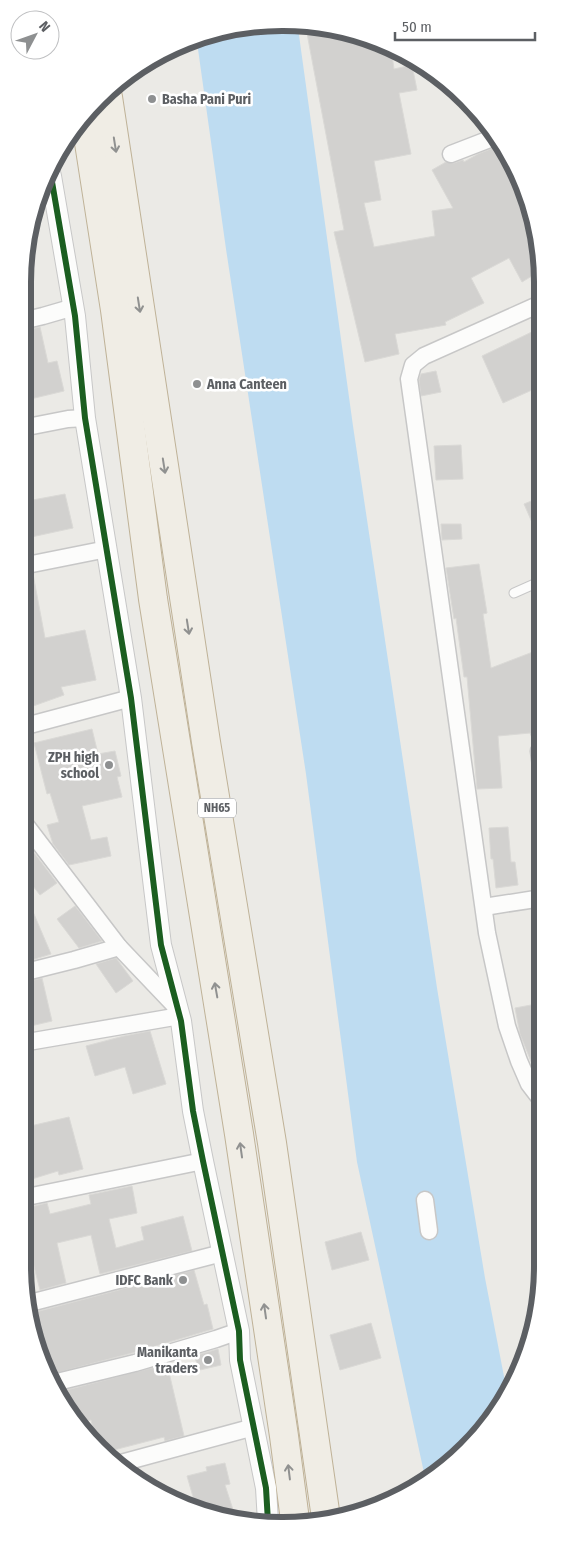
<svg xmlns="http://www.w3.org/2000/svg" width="565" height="1548" viewBox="0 0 565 1548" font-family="'Fira Sans Condensed',sans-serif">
<rect width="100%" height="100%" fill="#ebeae6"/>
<path fill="#bedcf1" d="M248,25l50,3 55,398 84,562 48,290 22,114 -8,18 -73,72 -69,-320 -51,-388 -80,-525 -29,-207z"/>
<g fill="#d2d1cf" stroke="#dad9d6">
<path d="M306,28l44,3 41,17 3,21 18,-4 5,25 -18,3 12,61 -37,7 7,39 -17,3 10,44 61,-11 -3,-25 21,-3 -21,-38 14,-8 8,1 9,-3 1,2 14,-8 23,-9 15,23 24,80v23l-18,11 -13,-24 -38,20 13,25 -39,19 1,3 -51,9 4,20 -34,8 -31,-130 10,-2z"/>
<path d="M40,327l8,36 9,-2 7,30 -42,10v-70z"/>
<path d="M540,328l1,58 -38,17 -21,-47z"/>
<path d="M436,371l5,21 -20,4 -2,-16 2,-6z"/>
<path d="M461,445l2,34 -27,1 -2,-34z"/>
<path d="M65,494l8,34 -51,11v-37z"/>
<path d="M541,497v46l-17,-39z"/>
<path d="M441,524h20l1,15 -20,1z"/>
<path d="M479,564l8,49 -4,1 8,54 47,-18 3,9v83l-7,1 -4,-10 -32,3 4,52 -25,1 -10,-112h-3l-8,-59 -2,1 -8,-51z"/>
<path d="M33,574l12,64 40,-8 11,50 -35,7 3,8 -42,15v-134z"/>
<path d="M92,729l6,25 17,-3 6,25 -4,1 5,20 -40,9 9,34 16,-3 4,19 -42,9 -16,-21 -6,-19 12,-3 -9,-29 -3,1 -13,-51z"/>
<path d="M508,827l3,35h4l3,23 -22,3 -3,-29h-2l-2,-31z"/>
<path d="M22,837l35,46 -17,12 -18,-23z"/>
<path d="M22,886l29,68 -29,9z"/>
<path d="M75,906l4,5 23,30 -23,7 -22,-29z"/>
<path d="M116,958l17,23 -17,12 -20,-29z"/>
<path d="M42,978l10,43 -30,7v-45z"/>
<path d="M542,1003v75l-4,1 -18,-45 -5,-26z"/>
<path d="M150,1031l16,53 -33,10 -8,-27 -30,9 -9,-30 38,-10z"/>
<path d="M69,1117l14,52 -24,6 -1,-4 -36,11v-54z"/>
<path d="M132,1186l5,27 -28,6 7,29 28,-8 -3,-13 42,-11 9,35 -92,23 -9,-39 -34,8 9,40 -26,7 -8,-31 -10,2v-52l25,-6 3,11 41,-10 -2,-9z"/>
<path d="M361,1232l8,28 -37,10 -7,-28z"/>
<path d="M194,1270l10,35 3,-1 6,25 -81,24 -84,22 -6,-10 -10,-52z"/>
<path d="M371,1323l10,35 -41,12 -10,-35z"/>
<path d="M218,1349l3,16 -21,5 -6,-14z"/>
<path d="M167,1364l17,72 -19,5 -1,-4 -58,15 -9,-7 -6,-25 -13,3 -19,-31z"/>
<path d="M225,1463l5,21 -5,1 11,34 -40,-12 -9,-31 20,-5 -1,-4z"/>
</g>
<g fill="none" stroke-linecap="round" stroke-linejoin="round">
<g stroke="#c7c7c7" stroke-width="11">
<path id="service" d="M514,593l27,-12"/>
</g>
<g stroke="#c7c7c7" stroke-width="19">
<g id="minor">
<path d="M451,154l44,-17"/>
<path d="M540,304l-116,52 -11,9 -4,14 78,554 20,93 12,35 10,23 13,17"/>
<path d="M22,321l21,-5 31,-9"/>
<path d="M22,428l46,-9 17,-1"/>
<path d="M22,566l85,-17"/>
<path d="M22,727l109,-29"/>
<path d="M539,751l2,15"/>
<path d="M22,820l97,127 59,62"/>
<path d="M484,907l58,-9"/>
<path d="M22,973l52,-13 45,-13"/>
<path d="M22,1043l158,-27"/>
<path d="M22,1198l181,-37"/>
<path d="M425,1200l4,31"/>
<path d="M30,1303l192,-50"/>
<path d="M53,1383l82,-20 81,-24 23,-8"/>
<path d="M121,1463l133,-36"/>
</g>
</g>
<g stroke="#c7c7c7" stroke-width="22">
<path id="tertiary" d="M51,176l24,140 10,102 46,280 30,247 20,76 12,90 10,50 36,170 1,29 26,128 2,34"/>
</g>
<g stroke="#bfb297" stroke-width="30">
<g id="trunk">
<path d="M108,97l98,645 66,401 54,375"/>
<path d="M85,117l30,193 38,289 86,535 45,302 11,84"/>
</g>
</g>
<use href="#service" stroke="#fcfcfb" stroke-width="9"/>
<use href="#minor" stroke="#fcfcfb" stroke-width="16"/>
<use href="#tertiary" stroke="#fcfcfb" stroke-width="20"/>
<use href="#trunk" stroke="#f0ede5" stroke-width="28"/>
<g stroke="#fff" stroke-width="9">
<path id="cycleway" d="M51,176l24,140 10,102 46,280 30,247 20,76 12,90 10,50 36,170 1,29 26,128 2,34"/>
</g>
<use href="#cycleway" stroke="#1b5e20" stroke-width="6"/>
</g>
<defs><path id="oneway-shaft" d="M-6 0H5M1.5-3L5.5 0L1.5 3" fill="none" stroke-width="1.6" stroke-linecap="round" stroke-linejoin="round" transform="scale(1.25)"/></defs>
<g stroke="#909190">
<use href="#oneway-shaft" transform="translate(115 145) rotate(81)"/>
<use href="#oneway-shaft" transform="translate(139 305) rotate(81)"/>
<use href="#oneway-shaft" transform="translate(164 466) rotate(81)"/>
<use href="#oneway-shaft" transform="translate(188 627) rotate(81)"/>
<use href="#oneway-shaft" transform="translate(216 990) rotate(-100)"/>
<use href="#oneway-shaft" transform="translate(241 1150) rotate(-98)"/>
<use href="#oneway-shaft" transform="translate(265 1311) rotate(-98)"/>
<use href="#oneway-shaft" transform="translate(289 1472) rotate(-97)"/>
</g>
<g fill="#8e9091" stroke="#fff" stroke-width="2">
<circle cx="152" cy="99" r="5"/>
<circle cx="197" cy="384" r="5"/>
<circle cx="109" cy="765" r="5"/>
<circle cx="183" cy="1280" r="5"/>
<circle cx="208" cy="1360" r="5"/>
</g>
<g text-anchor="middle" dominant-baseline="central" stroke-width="5" stroke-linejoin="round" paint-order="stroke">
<rect fill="#fff" stroke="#8d8f92" stroke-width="1" x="198" y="798.5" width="38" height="19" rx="4"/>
<g font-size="12" font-weight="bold" fill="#5c5f63">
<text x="217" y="808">NH65</text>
</g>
<g font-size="14" font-weight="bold" fill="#5c5f63" stroke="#fff" text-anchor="end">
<text x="162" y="99" text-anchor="start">Basha Pani Puri</text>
<text x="207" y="384" text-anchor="start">Anna Canteen</text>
<text x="99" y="757">ZPH high<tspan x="99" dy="16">school</tspan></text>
<text x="173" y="1280">IDFC Bank</text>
<text x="198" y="1352">Manikanta<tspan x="198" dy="16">traders</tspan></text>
</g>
</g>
<path d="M0 0H565V1548H0ZM282 31H283A251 251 0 0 1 534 282V1266A251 251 0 0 1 283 1517H282A251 251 0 0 1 31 1266V282A251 251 0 0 1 282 31Z" fill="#fff" fill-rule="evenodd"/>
<path fill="none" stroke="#5c5f63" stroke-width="6" d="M282 31H283A251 251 0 0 1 534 282V1266A251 251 0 0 1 283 1517H282A251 251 0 0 1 31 1266V282A251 251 0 0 1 282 31Z"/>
<g transform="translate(35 35) rotate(49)"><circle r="24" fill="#ffffff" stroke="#bebfc1"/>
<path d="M0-4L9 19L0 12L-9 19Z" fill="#8e9091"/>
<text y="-8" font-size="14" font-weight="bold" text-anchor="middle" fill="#5c5f63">N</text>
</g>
<path d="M395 32v8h140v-8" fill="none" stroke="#5c5f63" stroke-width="2.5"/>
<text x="402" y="32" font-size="15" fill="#5c5f63" stroke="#ffffff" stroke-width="4" paint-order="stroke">50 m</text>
</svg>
